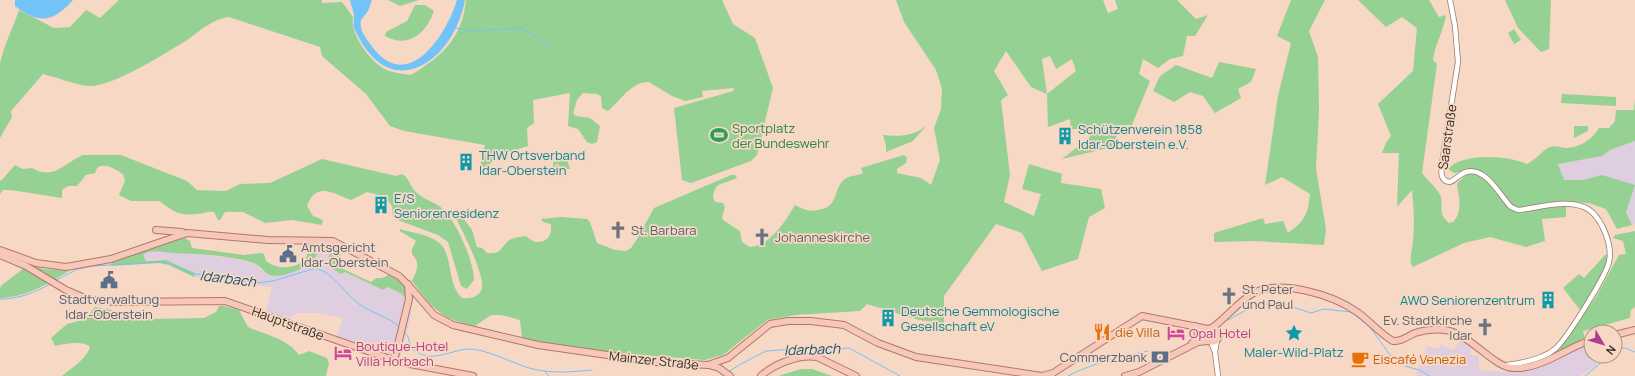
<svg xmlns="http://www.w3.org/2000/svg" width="1635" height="376" viewBox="0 0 1635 376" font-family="Manrope,sans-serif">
<rect width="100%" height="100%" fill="#f6d8c4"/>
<g fill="#dfcee0">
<path d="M1635,141v83l-3,1 -6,-13 -24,-37 -19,5h-19l-6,-17 44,-7 8,-6z"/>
<path d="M153,251l34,2 44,5 25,6 6,7 12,5 18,-4 19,-8 7,-12 12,1 11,21 3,-2 39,18 4,-3 15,7 3,4 -2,11 9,2 -10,38 -1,8 -65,-19 7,-20 -24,-5h-22l-8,7 -23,-8 6,-25 -78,-10 1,-4 -22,-10 -15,-4 -14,1 -1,-5z"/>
<path d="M1461,340l11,6 -2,8 4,2 4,-1 2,15 32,2 16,-2 16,-5 45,-20 2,11h3l4,8 -18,12h-164l11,-30 12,3 1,-5 14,6z"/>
</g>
<g fill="#95d193" fill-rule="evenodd">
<path d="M119,0h203v3l20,-1 11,15c-4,17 20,49 36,54 7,2 15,3 22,4 31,-19 51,-36 55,-75h256l11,24 22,14 18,50 -16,67 -6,6 -60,22 -9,-3 -8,-72 59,-17 1,-3 -32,3 1,6 -18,4 -13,-5 -23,-14c-17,-1 -29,19 -41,29l-6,-3 -1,-12 -4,-2 -14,-1 -6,7 -4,13 3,3 14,2 10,8 -3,16 -5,2 -5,-2 -9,-13 -10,-3 2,-33 -37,7 1,23 -7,5 1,18 -30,9 -17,19 -2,-2 6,-27 -81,-14 -14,-5 -24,-32 -44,-38 -2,-9 -91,-30c-17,2 -29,14 -42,23 -21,13 -73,46 -97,46 -11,0 -34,-9 -47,-12l-32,37 1,6 -12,21c0,-21 0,-55 0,-75 4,-18 13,-35 19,-53l35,18 16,-1 16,-17 14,8z"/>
<path d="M388,0h31l-19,6z"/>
<path d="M896,0h207l5,13 10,-4 -3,-9h62l19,19 12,-4 -13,21h-8l-4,20 -13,3 -12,9 -15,-9 -4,15 11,7 -18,44h-11l-9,22 -50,12 28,-22 -1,-8h-18l-1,-10 -22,8 -1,-33 -16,-7 -25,-36 -12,20 14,24 -7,5 9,75 -6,27 30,14 7,-22 -19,-5 7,-25 33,10 -1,9 40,6 4,19 -16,9 -11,42 -36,12 -20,-38 -26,-9 -52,72v27l-25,-3 -52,-16 -7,7 -65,4 -28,5 -44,35 -18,5 -87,-7 -90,-13 -6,-3 -2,-17 -19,-5h-10l-16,11c-36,-8 -42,-17 -63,-45 5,-11 9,-17 0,-27v-5l4,-8 -16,-10v-2c12,4 28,5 38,13 16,11 8,41 24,56 8,1 19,-1 20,-11 2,-14 -20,-57 -27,-71l5,-2 12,16 5,17 5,1 5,5c13,1 12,-2 19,-10 4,-5 13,-6 19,-7 4,2 8,6 12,6 12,0 15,-9 14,-18l-8,-2 -2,-3 20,-2 26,2 3,3 7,21 18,7 11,1 5,-3 6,-9 17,-31 77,-33h4l2,3 -2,1 -17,6c-4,5 -7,11 -3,17l8,1 2,4 -3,10 1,3 17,11 2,11 8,5c21,-2 35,-25 45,-42 7,4 14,7 23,5 22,-3 14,-21 27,-31 5,-4 13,-3 18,-6l-2,-5 43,-13 3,3 -1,5 -9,6v4l24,5 10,7 9,-25 -6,-32 7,-19 1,-20 -6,-19 -32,-48zM1050,56l6,13 16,-10 4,12 -29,23 -5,-35z"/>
<path d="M1291,0h34l-16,31 9,26 1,54 -3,58 10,60 -2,16 -70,-4 -40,1v-9l49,-15 2,6 18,-3 5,12c17,-12 20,-19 22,-39l-28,-17 -17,8 13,-89 13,-53 -14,-7z"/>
<path d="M1358,0h71l10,17 7,-2c-2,15 -11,29 -13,45l4,4 -15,109c5,7 13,13 17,20 7,10 -4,19 10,30l4,-1c10,-11 6,-24 4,-38l12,-13 -15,2 -6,-4c16,-17 60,-13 79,-5 9,-4 15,-14 23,-17 5,-2 10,0 16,1 13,0 27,-9 33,-20h10l6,-7 1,-11h18l1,-12v43l-25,9 -8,6 -44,8 6,16h19l19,-5 33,10 -9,27 6,13 -15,4 -11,-20 -17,-6 -18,-1 -5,5v10l-24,2 3,22 -19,6 -36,-10 -26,6 -51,24c-4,-5 -2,-12 -1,-18 3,-20 2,-39 0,-59l-15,17 2,-54h-17l4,-10 5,-7 -13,-32 35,-33 4,-43 -15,-11 -16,10z"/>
<path d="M1505,0h46l-2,49 -8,3 -23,-24z"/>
<path d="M415,5h10l9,6c-8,22 -25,38 -49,25l1,-4 21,-11z"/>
<path d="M1514,29l7,11 -7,4 -6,-11z"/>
<path d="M1219,62l37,7 -5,13 -13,7 3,9 -26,15 -12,-17 -13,-4 -16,10 -21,-11 7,-15 16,-11 36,13z"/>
<path d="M1562,94l54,3v9l-55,-3z"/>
<path d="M927,125l-14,16 -27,11v-7l-3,-10c16,2 32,1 44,-10z"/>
<path d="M1574,126h14v5l-14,7z"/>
<path d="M83,155h38l66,26 10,9 29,1 14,-7 30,-1 52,-24 74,17 6,-2c8,4 8,14 15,19 6,6 15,8 22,13 16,11 35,55 35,74l-7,9 -6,-3 -13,-44 -10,-7 -43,-16 -2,-2c-1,-3 0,-7 -1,-10 -3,-10 -17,-13 -25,-15l-16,8c-18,-7 -35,-19 -44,6l6,10 10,4 -1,5 -30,-5 -27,3 -22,-11h-18l-5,8h-2l-4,-8c-7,-1 -10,2 -16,2 -21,2 -24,-3 -39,-13h-28l-12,-6 6,-14 -2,-7c-7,-4 -18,-12 -26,-6l-2,5 -9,2 -9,11h-9l-6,4v8l-51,-8h-8l-3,4v-14l1,1 14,-16 8,4 9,-1c22,13 32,-5 51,-13z"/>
<path d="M564,158l3,2 3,9h-17v-7z"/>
<path d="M1635,231v76l-4,3 -1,8 -47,13 2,8 -24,13 -1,-4 36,-51 23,-42 7,-1 -3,-13 -10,-3 2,-3z"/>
<path d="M185,238l5,3 2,7 52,7 17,-2 3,1 2,7c12,9 27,8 39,-1l6,-16h15l13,2 2,3 -1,9 3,11 28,13 5,-4h7l6,-4 17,12 -1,12 -3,-4 -15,-7 -4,3 -38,-18 -4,2 -14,-9 3,-12 -12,-1 -6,12c-12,5 -25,12 -38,12 -10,-1 -12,-10 -20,-13 -27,-8 -54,-9 -82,-10 -10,-1 -21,-4 -29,2l3,6 20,-1 29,13 -1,4 -25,-12 -10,-2 -48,3 1,-5z"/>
<path d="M1605,255h3c-2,20 -16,38 -28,55l-17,-22 16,-14 5,4z"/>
<path d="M32,266l12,3 25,2c-22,13 -42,26 -69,27v-10l2,-3 22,-17z"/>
<path d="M219,306h5l15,4 9,17c18,8 39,11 51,28l10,-4 18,7 2,5 -3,13h-264c9,-8 25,-17 28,-29 -7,-7 -26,-3 -35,-1l-4,-8 16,-14 19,-5 9,-12 13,2 18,7 19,3 59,-1 12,-6z"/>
<path d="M801,369h11l20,7h-54z"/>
</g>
<g fill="#73c2f8">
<path d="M15,0h58c-21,23 -34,24 -58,6z"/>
<path d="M350,0h22l-4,11 -7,9c-2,10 4,17 10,25 36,51 75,-9 86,-45h8c-11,61 -74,106 -109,32 -4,-6 -2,-10 -2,-17 -1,-5 -3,-10 -4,-15z"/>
</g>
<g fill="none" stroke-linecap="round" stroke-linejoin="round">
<g stroke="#73c2f8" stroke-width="1">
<path d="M456,28l17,3 50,-3 25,18"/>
<path d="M56,280l22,-11 15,-3 67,-4 10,2 20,9 66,10 17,-2 43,-13c18,5 28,25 43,36 13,10 30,12 41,24"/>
<path d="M0,299c19,0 34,-6 50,-15"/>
<path d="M1228,320l24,-13 9,-3h23l27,9 13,-4 27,3 19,15 20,28 15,11 14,4 11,6"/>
<path d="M404,331l4,6 4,12c20,15 35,2 56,0 15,-1 45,14 61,19 22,6 41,4 63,2"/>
<path d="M1615,349l10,-1 10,4"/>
<path d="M545,372l4,4"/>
<path d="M728,372l11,-7 27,-14 46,-3 11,2 26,-2 51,28"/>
<path d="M1068,376c25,-13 52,-19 80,-25"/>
<path d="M1585,376l24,-20"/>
</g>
<g stroke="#967b69" stroke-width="6">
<g id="tertiary">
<path d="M1450,0l5,26 3,36 -16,102c-1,8 -2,17 8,18 5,-2 10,-8 16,-10 20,-6 34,24 45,35l7,3c20,-2 43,-10 63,-4 19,5 32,38 28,56 -3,14 -43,78 -54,87 -12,10 -33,14 -48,16"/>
<path d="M1211,342l4,10 3,24"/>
<path d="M1215,351l2,-11"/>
</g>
</g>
<g stroke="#b07868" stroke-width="8">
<g id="primary">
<path d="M156,230l26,2"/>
<path d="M0,250l36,13 30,4 45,-8 76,-26 81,7 65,1 66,35 11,11 24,28 19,10 85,20 118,17 52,3 20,-7 42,-34 18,-3h23l33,4 34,18 38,14 126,19 11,-3 89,-57 66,13"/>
<path d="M0,255l26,11 40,24 21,9 27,3 111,-1 174,61 74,14"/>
<circle cx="1212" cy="335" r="7"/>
<path d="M1212,328c14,-10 25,-25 40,-34 27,-16 81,1 105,18 12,8 23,22 36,29 8,1 15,-5 22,-8 10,-3 21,-4 30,-3 25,3 48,38 69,38 28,1 52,-20 77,-28"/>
<path d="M1615,335l20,-5"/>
<path d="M1192,343c6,-5 8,-9 3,-17"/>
<path d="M394,361l15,-62 -1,-15"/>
<path d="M709,365l10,3 11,8"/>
<path d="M761,376c13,-12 38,-22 56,-19l39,19"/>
<path d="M1125,376l14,-4 59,-30 10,-1"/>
</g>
</g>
<use href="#tertiary" stroke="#fff" stroke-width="4.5"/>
<use href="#primary" stroke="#f7c7ba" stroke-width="6"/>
</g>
<defs>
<g id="stadium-bare" transform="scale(1.38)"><path d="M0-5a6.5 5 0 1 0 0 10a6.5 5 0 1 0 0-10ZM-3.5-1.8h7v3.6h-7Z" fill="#2e9e5b" stroke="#f6d8c4" stroke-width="2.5" paint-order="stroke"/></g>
<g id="building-bare" transform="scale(1.38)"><path d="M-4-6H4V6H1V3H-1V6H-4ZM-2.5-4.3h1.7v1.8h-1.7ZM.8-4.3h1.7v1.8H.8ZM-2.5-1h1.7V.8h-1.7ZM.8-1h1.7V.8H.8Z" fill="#0f9aa8" stroke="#f6d8c4" stroke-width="2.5" paint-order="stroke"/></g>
<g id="church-bare" transform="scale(1.38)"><path d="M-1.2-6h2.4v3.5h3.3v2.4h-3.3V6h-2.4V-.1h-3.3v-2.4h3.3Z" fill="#6b7280" stroke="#f6d8c4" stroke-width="2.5" paint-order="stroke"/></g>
<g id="civic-bare" transform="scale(1.38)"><path d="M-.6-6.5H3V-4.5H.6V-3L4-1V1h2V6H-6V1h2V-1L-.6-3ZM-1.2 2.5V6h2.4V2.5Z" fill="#5c6f8a" stroke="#f6d8c4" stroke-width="2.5" paint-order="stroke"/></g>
<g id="restaurant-bare" transform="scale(1.38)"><path d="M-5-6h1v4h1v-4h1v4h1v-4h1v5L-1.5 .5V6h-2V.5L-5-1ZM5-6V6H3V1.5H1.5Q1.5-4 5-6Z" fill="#e8710a" stroke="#f6d8c4" stroke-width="2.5" paint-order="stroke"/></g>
<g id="hotel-bare" transform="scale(1.38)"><path d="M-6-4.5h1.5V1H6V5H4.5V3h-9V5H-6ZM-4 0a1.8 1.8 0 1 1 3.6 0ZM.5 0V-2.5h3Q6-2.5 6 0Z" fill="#d1479c" stroke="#f6d8c4" stroke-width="2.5" paint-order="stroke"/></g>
<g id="sight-bare" transform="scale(1.38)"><path d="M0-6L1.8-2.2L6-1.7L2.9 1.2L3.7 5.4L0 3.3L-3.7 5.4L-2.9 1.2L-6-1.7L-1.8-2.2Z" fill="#0f9aa8" stroke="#f6d8c4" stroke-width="2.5" paint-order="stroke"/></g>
<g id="bank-bare" transform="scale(1.38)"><path d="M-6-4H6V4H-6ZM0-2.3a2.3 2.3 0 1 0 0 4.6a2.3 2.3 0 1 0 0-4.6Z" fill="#5c6f8a" stroke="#f6d8c4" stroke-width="2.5" paint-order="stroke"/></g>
<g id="cafe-bare" transform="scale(1.38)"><path d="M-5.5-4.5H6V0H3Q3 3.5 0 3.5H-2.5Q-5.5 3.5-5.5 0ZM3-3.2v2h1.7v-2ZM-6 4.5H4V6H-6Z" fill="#e8710a" stroke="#f6d8c4" stroke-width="2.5" paint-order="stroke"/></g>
</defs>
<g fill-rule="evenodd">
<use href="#stadium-bare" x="719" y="135"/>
<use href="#building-bare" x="1065" y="136"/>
<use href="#building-bare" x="466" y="162"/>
<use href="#building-bare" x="381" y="205"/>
<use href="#church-bare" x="618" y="230"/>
<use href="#church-bare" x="762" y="237"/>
<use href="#civic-bare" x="288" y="254"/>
<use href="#civic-bare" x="109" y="280"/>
<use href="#church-bare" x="1229" y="296"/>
<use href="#building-bare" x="1548" y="300"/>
<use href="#building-bare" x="888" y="318"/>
<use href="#church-bare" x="1485" y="327"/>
<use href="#restaurant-bare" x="1102" y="332"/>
<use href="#hotel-bare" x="1176" y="333"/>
<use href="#sight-bare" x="1294" y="333"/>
<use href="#hotel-bare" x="343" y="353"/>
<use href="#bank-bare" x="1160" y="357"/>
<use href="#cafe-bare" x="1360" y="359"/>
</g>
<g text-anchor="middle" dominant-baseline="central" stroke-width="3.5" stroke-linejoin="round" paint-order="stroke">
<g font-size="13" fill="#27864d" stroke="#f6d8c4" text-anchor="start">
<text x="732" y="128">Sportplatz<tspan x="732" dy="15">der Bundeswehr</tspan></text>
</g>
<g font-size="13" fill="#0d838f" stroke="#f6d8c4" text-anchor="start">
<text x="1078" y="129">Schützenverein 1858<tspan x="1078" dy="15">Idar-Oberstein e.V.</tspan></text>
<text x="479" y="155">THW Ortsverband<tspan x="479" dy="15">Idar-Oberstein</tspan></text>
<text x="394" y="198">E/S<tspan x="394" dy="15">Seniorenresidenz</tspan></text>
<text x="1535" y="300" text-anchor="end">AWO Seniorenzentrum</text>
<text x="901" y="311">Deutsche Gemmologische<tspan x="901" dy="15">Gesellschaft eV</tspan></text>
<text x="1294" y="352" text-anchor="middle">Maler-Wild-Platz</text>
</g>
<g font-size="13" fill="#362b24" stroke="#f6d8c4">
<text transform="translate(1447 137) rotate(-82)">Saarstraße</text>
<text transform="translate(288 323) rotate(20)">Hauptstraße</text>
<text transform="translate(654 360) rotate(6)">Mainzer Straße</text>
</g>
<g font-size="13" fill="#5b616d" stroke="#f6d8c4" text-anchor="start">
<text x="631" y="230">St. Barbara</text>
<text x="775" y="237">Johanneskirche</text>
<text x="1242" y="289">St. Peter<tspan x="1242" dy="15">und Paul</tspan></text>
<text x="1472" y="320" text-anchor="end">Ev. Stadtkirche<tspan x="1472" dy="15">Idar</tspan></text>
</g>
<g font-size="13" fill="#4e5e75" stroke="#f6d8c4" text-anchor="start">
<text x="301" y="247">Amtsgericht<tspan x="301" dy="15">Idar-Oberstein</tspan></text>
<text x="109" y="299" text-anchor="middle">Stadtverwaltung<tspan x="109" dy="15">Idar-Oberstein</tspan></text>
<text x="1147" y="357" text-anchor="end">Commerzbank</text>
</g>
<g font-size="13" fill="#c56008" stroke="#f6d8c4" text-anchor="start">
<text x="1115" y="332">die Villa</text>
<text x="1373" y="359">Eiscafé Venezia</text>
</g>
<g font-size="13" fill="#b23c85" stroke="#f6d8c4" text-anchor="start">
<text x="1189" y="333">Opal Hotel</text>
<text x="356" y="346">Boutique-Hotel<tspan x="356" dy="15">Villa Horbach</tspan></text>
</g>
<g font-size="14" font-style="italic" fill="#114d71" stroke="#f6d8c4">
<text transform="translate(228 278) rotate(7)">Idarbach</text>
<text transform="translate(812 349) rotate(-2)">Idarbach</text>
</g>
</g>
<g transform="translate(1603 344) rotate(128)"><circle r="19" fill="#f6d8c4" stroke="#a99384"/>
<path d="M0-3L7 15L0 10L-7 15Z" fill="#b03b92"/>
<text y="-6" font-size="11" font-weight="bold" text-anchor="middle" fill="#362b24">N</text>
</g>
</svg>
